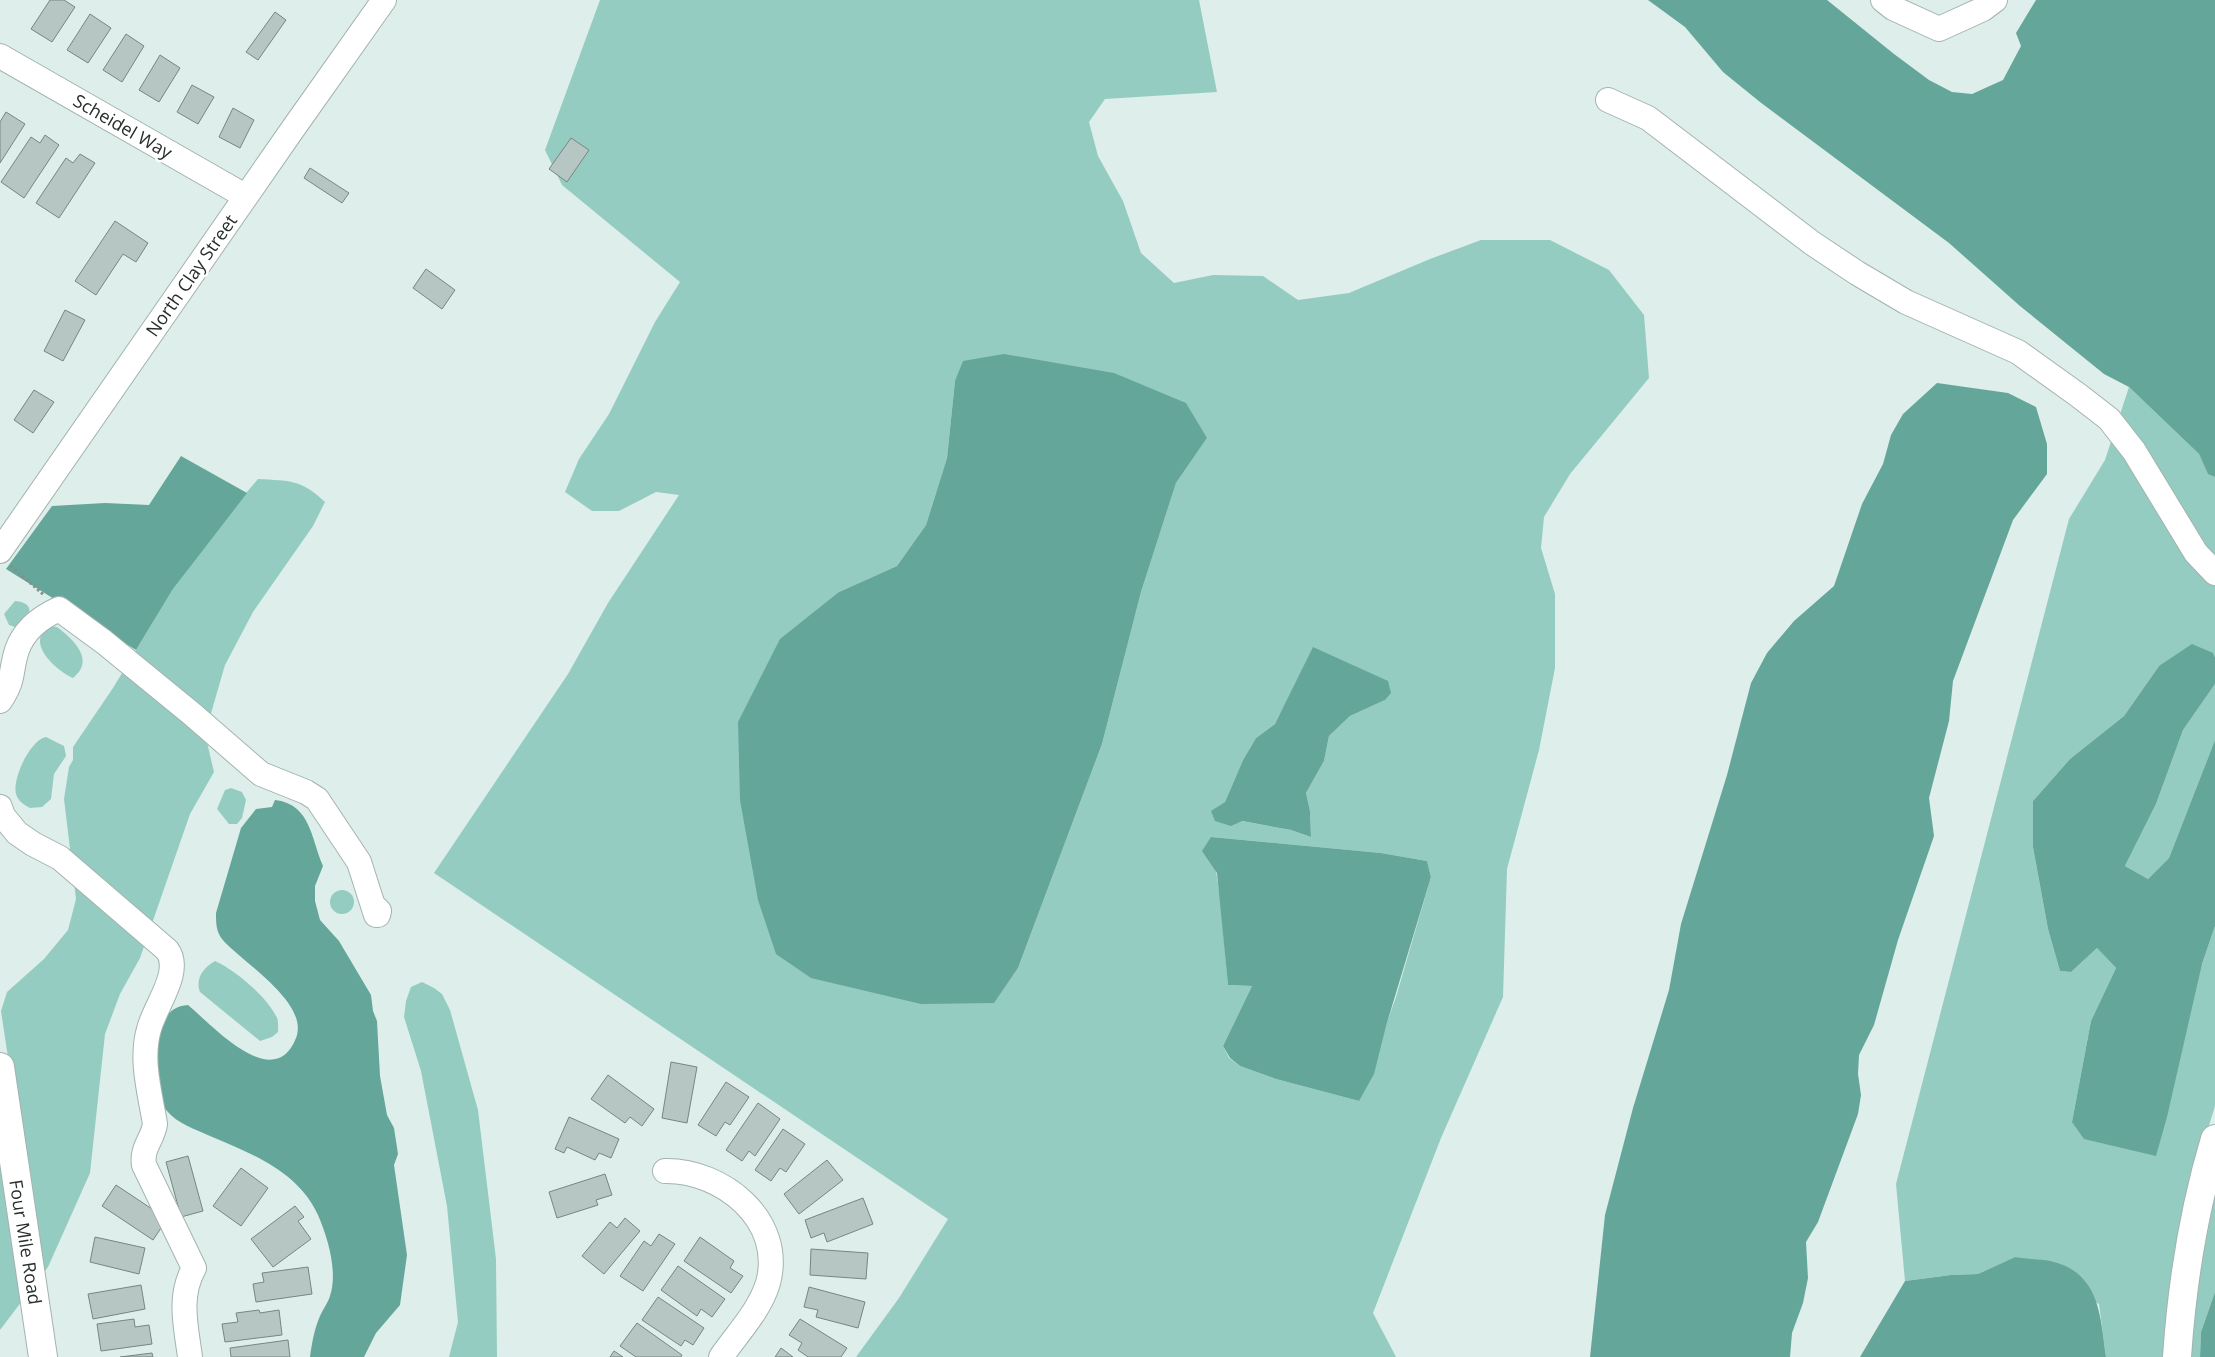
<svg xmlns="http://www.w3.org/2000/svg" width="2215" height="1357" viewBox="0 0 2215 1357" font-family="'Open Sans',sans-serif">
<rect width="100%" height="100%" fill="#deeeeb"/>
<g fill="#95ccc1" fill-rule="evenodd">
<path d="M600,0h599l18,92 -112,7 -16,23 9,34 25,45 18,52 33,30 39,-8 50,1 35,24 51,-7 81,-34 51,-19h69l59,30 35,45 5,63 -79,96 -26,43 -3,31 14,46v74l-16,82 -32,119 -4,128 -62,141 -68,175 23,44h-540l43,-59 49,-79 -514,-346 134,-199 40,-71 71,-108 -23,-3 -37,19h-27l-27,-19 14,-33 30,-45 46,-92 25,-40 -118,-97 -17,-35zM955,381l252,57 -31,45 -35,109 -39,152 -84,224 -24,34 -155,-410 58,-26 29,-41 21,-67zM1294,688l91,12 -35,16 -21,20 -5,25 -18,32 4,18 1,26 -20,-7 -50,-9 -29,-10 13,-9 18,-42 13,-22 19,-14zM1211,837l170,16 46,8 4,16 -35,120 -37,104 -83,-22 -36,-13 -11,-8 -6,-12 29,-60 -24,-1 -8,-87z"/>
<path d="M2129,387l70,67 9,19 7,4v180l-2,-4 -54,13 -35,50 -54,43 -37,42v46l15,82 12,42 11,1 26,-24 19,20 -25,53 -19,101 130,-158 13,-38v180l-12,39 -36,212h-61l-7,-53 -84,-47 -37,17 -27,1 -46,6 -9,-97 173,-665 36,-59z"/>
<path d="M258,479c32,2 43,0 67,23l-12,24 -60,86 -28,53 -20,69 9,38 -24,42 -50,144 -20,36 -15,40 -15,139 -42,94 -7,9 -40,-265 6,-19 37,-33 24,-29 8,-31 -12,-100 5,-32 4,-7v-13l40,-59 60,-99 63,-84z"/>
<path d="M15,601c23,2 14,17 3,27l-9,-3 -5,-11z"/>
<path d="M48,626l9,1c16,12 39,33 16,51 -12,-5 -34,-23 -33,-38 0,-5 5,-9 8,-14z"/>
<path d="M2215,684v56l-46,118 -21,21 -23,-13 31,-62 27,-74z"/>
<path d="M46,737l18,9 2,10 -12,18 -3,25 -9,8 -12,1c-6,-3 -12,-7 -14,-14 -4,-15 14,-54 30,-57z"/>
<path d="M231,788l11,4 4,8 -4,18 -5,6h-8l-12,-15 8,-19z"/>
<circle cx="342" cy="902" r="12"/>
<path d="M215,961c20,9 51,35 61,55 3,4 2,11 2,16l-6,5 -12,4 -60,-49c-5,-13 3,-24 15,-31z"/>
<path d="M422,982l12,6 8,6 8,16 28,100 18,149 1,98h-48l9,-35 -11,-116 -26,-135 -17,-54 2,-16 5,-14z"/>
<path d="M0,1153l25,144 -25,33z"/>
<path d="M2215,1176v116l-14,40 -1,25h-14z"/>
</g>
<g fill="#64a69a">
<path d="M1648,0h179l67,54 35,26 23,12 20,2 31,-14 18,-34 -5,-13 20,-33h179v477l-7,-3 -9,-20 -70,-67 -25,-13 -84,-68 -71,-63 -189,-141 -37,-30 -38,-45z"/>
<path d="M1004,354l110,19 72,30 21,35 -31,45 -35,109 -39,152 -84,224 -24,35 -73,1 -110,-26 -35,-24 -18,-54 -18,-100 -2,-78 42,-83 59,-47 58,-26 29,-41 21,-67 8,-77 8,-20z"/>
<path d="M1937,383l71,10 28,14 11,37v30l-34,46 -60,161 -4,40 -20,77 5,38 -36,104 -24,85 -15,30 -1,19 3,21 -3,19 -40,108 -12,20 2,36 -5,25 -11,30 -2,24h-200l15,-142 28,-107 36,-118 12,-66 46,-149 24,-92 16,-30 27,-32 40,-35 28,-82 21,-40 8,-29 12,-21z"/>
<path d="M181,456l66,37 -74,96 -37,61 -130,-81 46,-63 53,-3 44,2z"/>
<path d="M2192,644l21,9 2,4v27l-32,46 -27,74 -31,62 23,13 21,-21 46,-118v186l-13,38 -35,153 -11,39 -72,-17 -12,-17 19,-101 25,-53 -19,-20 -26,24 -11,-1 -12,-42 -15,-82v-46l37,-42 54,-43 35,-50z"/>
<path d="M1313,647l75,34 3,12 -6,7 -35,16 -21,20 -5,25 -18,32 4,18 1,26 -20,-7 -49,-9 -11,5 -16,-5 -4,-10 14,-9 18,-42 13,-22 19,-14z"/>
<path d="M275,800c36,4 36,39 48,66l-8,20v15l5,19 19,21 32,54 2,16 4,10 3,55 7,39 7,13 4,26 -4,11 13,90 -7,50 -24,28 -12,24h-54c2,-14 4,-27 10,-41 3,-7 8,-13 10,-20 8,-24 -2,-58 -12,-81 -20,-44 -68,-62 -108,-79 -15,-7 -32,-12 -43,-25 -9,-9 -8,-24 -10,-36 -2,-12 -4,-29 1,-41 6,-16 12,-28 30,-29 25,21 86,89 108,33 14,-36 -56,-77 -74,-99 -6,-8 -6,-16 -6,-26l25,-85 15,-19 16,-2z"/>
<path d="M1211,837l170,16 46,8 4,16 -45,149 -12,48 -15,27 -83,-22 -36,-13 -10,-8 -7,-12 29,-60 -24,-1 -11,-112 -15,-22z"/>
<path d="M2015,1257c11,2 24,2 35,4 50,11 50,54 56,96h-246l45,-76 46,-6 27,-1z"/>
<path d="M2215,1292v65h-15l1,-25z"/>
</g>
<g fill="#b6c6c3" stroke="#778683">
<path d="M50,0h14l11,7 -23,35 -21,-13z"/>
<path d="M275,12l11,8 -28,40 -12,-8z"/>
<path d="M90,14l21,14 -23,35 -21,-13z"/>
<path d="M126,34l18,12 -22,36 -19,-12z"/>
<path d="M160,55l20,13 -21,34 -20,-12z"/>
<path d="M192,85l22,12 -16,27 -21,-12z"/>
<path d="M233,108l21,12 -14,28 -21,-11z"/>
<path d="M6,112l19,12 -25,39v-41z"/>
<path d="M45,135l14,10 -35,53 -23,-16 30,-45 9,6z"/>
<path d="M571,138l18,12 -22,32 -18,-13z"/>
<path d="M80,154l15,9 -36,55 -23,-15 30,-45 7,5z"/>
<path d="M310,168l39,25 -7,10 -38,-25z"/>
<path d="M115,221l33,22 -12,19 -13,-8 -27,41 -21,-14z"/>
<path d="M426,269l29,21 -13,19 -29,-21z"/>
<path d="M65,310l20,10 -22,41 -19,-10z"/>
<path d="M34,390l20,12 -21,31 -19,-13z"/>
<path d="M671,1062l26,5 -10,56 -25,-5z"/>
<path d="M608,1075l46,34 -12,17 -12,-9 -5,6 -34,-24z"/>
<path d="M726,1082l23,15 -19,28 -5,-3 -9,14 -18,-11z"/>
<path d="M758,1103l22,16 -25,37 -6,-5 -7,10 -16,-11z"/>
<path d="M569,1117l50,22 -8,19 -12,-5 -4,7 -28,-13 -3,6 -9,-4z"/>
<path d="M783,1129l22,15 -19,28 -6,-4 -9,13 -16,-11z"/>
<path d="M188,1156l15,55 -22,6 -15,-55z"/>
<path d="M827,1160l16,20 -44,34 -15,-20z"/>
<path d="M241,1168l27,20 -27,38 -28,-20z"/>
<path d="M605,1174l7,21 -16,5 2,5 -41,13 -8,-26z"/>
<path d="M116,1185l51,34 -14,21 -51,-34z"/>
<path d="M863,1198l10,26 -46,18 -3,-9 -13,5 -6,-18z"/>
<path d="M295,1206l9,11 -6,4 13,18 -38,28 -22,-28z"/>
<path d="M625,1218l15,13 -36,43 -22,-18 28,-34 7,6z"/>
<path d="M659,1234l16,10 -32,47 -23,-15 24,-35 7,5z"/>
<path d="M95,1237l50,11 -6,26 -49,-12z"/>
<path d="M700,1237l34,24 -4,7 13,8 -12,17 -47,-32z"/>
<path d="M811,1249l57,4 -2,26 -56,-4z"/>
<path d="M678,1266l47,33 -13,18 -11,-8 -4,7 -36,-26z"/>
<path d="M308,1267l4,27 -56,8 -3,-18 11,-2 -2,-9z"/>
<path d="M141,1285l4,24 -52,10 -5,-25z"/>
<path d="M809,1287l56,15 -7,26 -42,-11 2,-7 -14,-3z"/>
<path d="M658,1297l46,31 -11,17 -8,-5 -4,6 -39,-26z"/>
<path d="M259,1310l1,3 19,-3 3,25 -57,7 -3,-18 16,-2 -2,-9z"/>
<path d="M134,1319l1,8 14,-2 3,19 -51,7 -4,-27z"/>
<path d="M800,1319l47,29 -6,9h-33l-10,-7 4,-7 -13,-8z"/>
<path d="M637,1323l45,32 -1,2h-45l-16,-11z"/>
<path d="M288,1340l2,17h-59l-1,-9z"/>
<path d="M781,1348l12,9h-18z"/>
<path d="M614,1351l9,6h-13z"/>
<path d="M152,1353l1,4h-33z"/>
</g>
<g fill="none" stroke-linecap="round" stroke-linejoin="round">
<g stroke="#a3b3af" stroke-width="26">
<g id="minor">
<path d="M1883,0l10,8 46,21 44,-20 12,-9"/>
<path d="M0,56l245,140"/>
<path d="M1608,100l40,18 164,125 45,30 49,29 112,50 60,43 31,24 25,32 62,102 19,20"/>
<path d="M0,551l290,-418 94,-133"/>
<path d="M0,701c15,-22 10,-30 17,-51 7,-20 24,-33 42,-41l45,33 88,72 69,60 45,18 11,7 42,63 17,53h2l1,-4 -6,-6"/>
<path d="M0,807l3,9 14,17 16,11 27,14 107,92c16,21 -12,56 -18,79 -9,31 1,64 6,95 -2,15 -14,24 -11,41l50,103c-16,29 -8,58 -4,89"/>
<path d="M665,1171c57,-1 120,49 103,112 -8,27 -31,51 -47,74"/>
</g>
</g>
<g stroke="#a3b3af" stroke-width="30">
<g id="major">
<path d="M0,1067l43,290"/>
<path d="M2177,1357c5,-73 17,-148 38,-218"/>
</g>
</g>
<path stroke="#848f8d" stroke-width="3" stroke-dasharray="2.5 2.5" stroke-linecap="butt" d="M11,566l33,29"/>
<use href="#minor" stroke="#fff" stroke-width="24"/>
<use href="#major" stroke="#fff" stroke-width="28"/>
</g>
<g text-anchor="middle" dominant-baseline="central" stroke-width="5" stroke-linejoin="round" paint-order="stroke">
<g font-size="18" fill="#272e2c" stroke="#fff">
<text transform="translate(123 126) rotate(30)">Scheidel Way</text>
<text transform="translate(191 275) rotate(-55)">North Clay Street</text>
<text transform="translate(26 1242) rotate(81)">Four Mile Road</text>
</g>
</g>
</svg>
